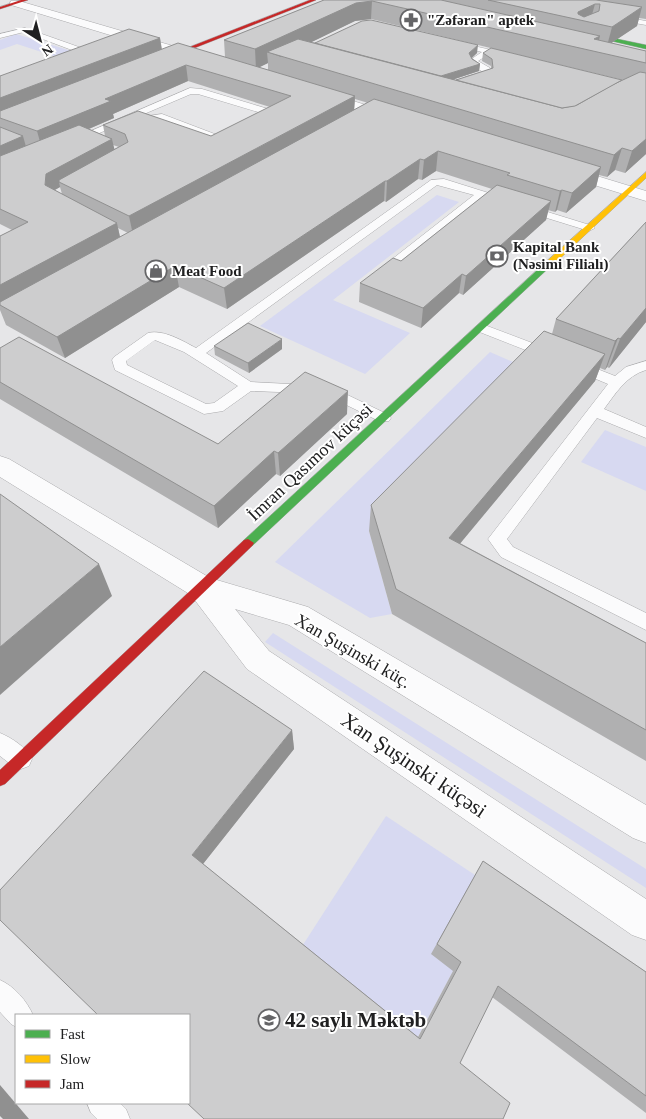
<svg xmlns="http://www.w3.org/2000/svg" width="646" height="1119" viewBox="0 0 646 1119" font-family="Georgia,serif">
<rect width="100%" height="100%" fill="#e6e6e8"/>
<g fill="#d7d9f1">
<path d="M16,34l65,20 -15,6 -49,-16 -17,6v-10z"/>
<path d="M437,195l22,7 -126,98 77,33 -45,41 -105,-48z"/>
<path d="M490,352l37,16 -158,163 23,83 -22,4 -95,-56z"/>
<path d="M605,430l41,17v44l-65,-29z"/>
<path d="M273,633l373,236v19l-381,-246z"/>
<path d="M386,816l89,59 -22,96 -39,73 -115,-93z"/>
</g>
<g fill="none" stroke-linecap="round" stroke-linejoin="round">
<g stroke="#aaaaac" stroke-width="1">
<g id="lane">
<path d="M612,15l34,6v4l-34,-6z"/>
<path d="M25,28l68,24 1,2 -2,4 -13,2v-4l6,-1 -61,-23 -24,6v-4z"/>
<path d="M452,41l61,14 1,2 -4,2 -21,-5 -11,7 12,7v7l-25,6v-4l18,-5 -11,-7 -2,-5 12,-8 -30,-7z"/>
<path d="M190,88l12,1 73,22 3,6 -11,6h-6v-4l7,-4 -70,-21h-7l-115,49h-6l-2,-2z"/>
<path d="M162,114l58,22 2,2 -5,3 -3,-1 -53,-20 -8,1 -17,6 -5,-3 17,-8z"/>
<path d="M444,179l51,16 1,2 -5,3 -7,-2 -99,79h-8l-2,-3 2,-3 97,-76 -37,-10 -231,168 45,29 78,4 60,29 2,3 -2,3h-10l-53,-26 -22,-2 -53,-2 -28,20 -19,3 -89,-44 -3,-10 2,-3 34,-24c15,-4 35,8 48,15l235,-168zM155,340l29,12 54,34 -24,17 -8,1 -79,-39 -1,-4z"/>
<path d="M525,205l68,21 2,2 -6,3 -68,-21 -1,-2z"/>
<path d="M482,324l74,28 2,3 -2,3h-10l-69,-27 -2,-3z"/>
<path d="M646,361v9c-20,6 -30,23 -42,39l42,18v11l-49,-20 -90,121 6,8 133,66v17l-145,-73 -13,-18 120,-155 -36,-15 -2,-3 2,-3h10l33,13 11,-9z"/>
<path d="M0,733c12,5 26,14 32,26l-3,7 -8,3 -8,-3 -13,-10z"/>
<path d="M0,980c14,6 27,21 33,35h-17v12l-5,-3 -11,-12z"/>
<path d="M87,1103h33l6,6 4,10h-33l-6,-6z"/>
</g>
</g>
<g stroke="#aaaaac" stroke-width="1">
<g id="street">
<path d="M11,1h8l185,54 2,3 -2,3h-8l-185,-56 -1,-2z"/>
<path d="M318,90l83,26 2,3 -2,3 -5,1 -83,-26 -2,-3 2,-3z"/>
<path d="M561,165l85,26v10l-91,-28 -2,-3 2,-3z"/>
<path d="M0,456l9,3 201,119 98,29 338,198v38l-13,-5 -344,-213 -54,-16 34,42 377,248v41l-14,-5 -385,-266 -56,-74 -191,-118z"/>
</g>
</g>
<g stroke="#aaaaac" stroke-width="1">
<g id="fast">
<path d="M579,31l67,14v4l-69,-16z"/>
<path d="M547,261l7,2 -302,283h-8l-2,-3 2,-3z"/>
</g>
</g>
<g stroke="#aaaaac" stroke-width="1">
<path id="slow" d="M646,172v6l-93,87h-6v-4z"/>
</g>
<g stroke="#aaaaac" stroke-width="1">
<g id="jam">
<path d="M21,0h7l-28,9v-2z"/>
<path d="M310,0h6l-157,62 -5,-1z"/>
<path d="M248,539l6,4 -2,3 -247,238 -5,2v-16l244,-230z"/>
</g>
</g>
<use href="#lane" fill="#fbfbfc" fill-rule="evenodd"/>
<use href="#street" fill="#fbfbfc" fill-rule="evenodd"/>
<use href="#fast" fill="#4caf50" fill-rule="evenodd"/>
<use href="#slow" fill="#ffc107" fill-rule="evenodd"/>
<use href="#jam" fill="#c62828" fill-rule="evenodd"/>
</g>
<g fill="#b0b0b1" fill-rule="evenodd">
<path d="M324,0h322v19l-7,-1 -2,8 -26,17 35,8v103l-21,19 -10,-3 -8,7 -8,-2 -3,12 -30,26 -9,-3 -2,2 -7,-2 -2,10 -83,75 -4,-2 -38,35 -62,-26 1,-19 41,-22 91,-72 -56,-18 -14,9 -4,-1 -32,23 -2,-1 -157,108 -48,-22 -114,71 -59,-33 -6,-15v-74l12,-6 -12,-6v-148l160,-38 2,11 63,8 -1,-17zM371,19l252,61h-1l-139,-27 -1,8 9,5v3l-35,11 -2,-1 25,-8 1,-7 -8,-6 5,-5 -166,-11 44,-21zM268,63v7l-9,-3zM188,81l82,26 -59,29 -108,-11 2,11 -16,-7 25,-11 -1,-4zM355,99l10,3 2,1 -13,7zM113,145l6,2 -5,2zM60,187l2,7 -7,-4zM118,228l10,5 -8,4z"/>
<path d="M646,222v100l-37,46 -2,-1 -2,3 -5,-2 -5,13 -135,162 186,100v118l-254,-147 -23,-83 2,-26 181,-171 4,-15z"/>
<path d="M214,346l68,3 -33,24 -34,-18z"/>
<path d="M0,348l218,96 129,-30 -67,62 -4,-2 -58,54 -218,-129z"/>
<path d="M292,730l2,19 -91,115 215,173 35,-66 -22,-17 52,-93 163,111v141l-154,-116 -32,66 -362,-48z"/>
</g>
<g fill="#909090">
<path d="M372,1l-1,18 -16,2 -74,36 -14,-5 1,11 -12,6 -1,-20 101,-46z"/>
<path d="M595,4l-5,18 -14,-3 2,-7z"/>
<path d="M642,7l-5,19 -30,20 5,-19z"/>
<path d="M600,36l-4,16 -2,-13z"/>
<path d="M160,38l2,15 -162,64v-19z"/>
<path d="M478,45l-1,8 -9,8 1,-8z"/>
<path d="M480,64l-1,7 -45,15 1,-8z"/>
<path d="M186,65l2,16 -75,33 1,4 -72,31 -5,-18 68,-32z"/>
<path d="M355,96l-1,16 -221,123 -4,-19z"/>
<path d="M23,136l5,18 -28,12v-20z"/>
<path d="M112,139l4,17 -57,26 1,5 -9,5 -6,-7 1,-11z"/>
<path d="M646,139v15l-21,19 7,-22z"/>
<path d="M622,148l-7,22 -8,7 7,-22z"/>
<path d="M438,151l-2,20 -14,9 2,-20z"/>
<path d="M420,159l-2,20 -32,23 1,-21z"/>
<path d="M601,167l-5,20 -30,26 6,-20z"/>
<path d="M385,181l-1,20 -157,108 -3,-21z"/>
<path d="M562,190l-5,20 -2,2 5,-21z"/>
<path d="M551,201l-5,19 -83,75 3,-19z"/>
<path d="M117,223l4,19 -121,63v-20z"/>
<path d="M175,266l4,21 -114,71 -8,-21z"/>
<path d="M462,274l-3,19 -38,35 2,-20z"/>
<path d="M646,308v14l-37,46 11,-29z"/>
<path d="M618,338l-11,29 -2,3 10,-29z"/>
<path d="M282,339v10l-33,24 -1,-10z"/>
<path d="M605,354l-10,27 -151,182 5,-25z"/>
<path d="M348,391l-1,23 -67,62 -2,-23z"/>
<path d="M274,451l2,23 -58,54 -4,-22z"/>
<path d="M99,564l13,32 -112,99v-48z"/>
<path d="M292,730l2,19 -95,120 -7,-14z"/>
<path d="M0,1085l29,34h-26l-3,-3z"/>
</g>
<g fill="#cdcdce" stroke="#909090" fill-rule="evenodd">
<path d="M324,0h117l159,36 -6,3 52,12v12l-274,-62 -16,2 -101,46 -31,-9z"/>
<path d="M488,0h108l46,7 -30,20zM595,4h5l-1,7 -15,6 -6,-3v-2z"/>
<path d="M371,20l107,25 -9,8 3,6 8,5 -39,12 -126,-33 47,-22z"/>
<path d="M129,29l31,9 -160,60v-22z"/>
<path d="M298,39l264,69 15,-3 35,-20 28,-13 6,1v66l-14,12 -10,-3 -8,7 -347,-103z"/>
<path d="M178,43l177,53 -226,120 -70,-34v-2l69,-38 -3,-8 -22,-9 35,-14 73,25 80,-40 -105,-31 -81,34 6,2 -74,30 -37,-13v-7z"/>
<path d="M491,48l131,32 -47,26 -13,2 -106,-28 37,-12 -1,-9 -9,-6z"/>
<path d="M374,99l227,68 -29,26 -10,-3 -2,1 -53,-16 3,-2 -72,-22 -14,9 -4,-1 -33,22h-2l-161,107 -49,-22 -118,71 -57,-32v-3z"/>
<path d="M79,125l33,14 -66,35 -1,11 72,38 -117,62v-49l28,-14 -28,-13v-53z"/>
<path d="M0,127l23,9 -23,10z"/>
<path d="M497,185l54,16 -85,75 -4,-2 -39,34 -63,-25 33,-25 8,3z"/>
<path d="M646,222v86l-26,31 -2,-1 -3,3 -59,-22z"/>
<path d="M248,323l34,16 -34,24 -34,-17z"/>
<path d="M544,331l61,23 -156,184 197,105v87l-250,-141 -25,-84z"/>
<path d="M19,337l199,107 87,-72 43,19 -70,62 -4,-2 -60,55 -214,-124v-34z"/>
<path d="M0,494l99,70 -99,83z"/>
<path d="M204,671l88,59 -100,125 228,184 41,-77 -24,-18 46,-83 163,111v124l-148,-110 -38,77 50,40 -7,16h-299l-17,-16h2v-88h-91l-98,-95v-30z"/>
</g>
<defs>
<g id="pharmacy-ring" transform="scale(1.125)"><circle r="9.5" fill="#fff" stroke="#656567" stroke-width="1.5"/><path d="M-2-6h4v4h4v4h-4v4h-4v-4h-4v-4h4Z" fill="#656567"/></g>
<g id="bank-ring" transform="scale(1.125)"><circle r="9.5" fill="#fff" stroke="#656567" stroke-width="1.5"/><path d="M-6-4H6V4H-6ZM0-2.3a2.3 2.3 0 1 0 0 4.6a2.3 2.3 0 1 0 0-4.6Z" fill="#656567"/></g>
<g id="shop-ring" transform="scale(1.125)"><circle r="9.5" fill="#fff" stroke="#656567" stroke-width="1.5"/><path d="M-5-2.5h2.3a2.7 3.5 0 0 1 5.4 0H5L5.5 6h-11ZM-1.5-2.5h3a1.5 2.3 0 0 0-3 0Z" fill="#656567"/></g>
<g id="school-ring" transform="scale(1.125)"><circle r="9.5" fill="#fff" stroke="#656567" stroke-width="1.5"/><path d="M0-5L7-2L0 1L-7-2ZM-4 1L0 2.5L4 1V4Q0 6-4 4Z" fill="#656567"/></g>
</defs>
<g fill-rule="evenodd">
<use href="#pharmacy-ring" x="411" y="20"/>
<use href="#bank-ring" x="497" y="256"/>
<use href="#shop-ring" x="156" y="271"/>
<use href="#school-ring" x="269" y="1020"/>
</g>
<g text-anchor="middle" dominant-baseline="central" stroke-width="4" stroke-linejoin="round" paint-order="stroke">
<g font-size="15" font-weight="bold" fill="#202021" stroke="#fff" text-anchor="start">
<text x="427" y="20">"Zəfəran" aptek</text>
<text x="513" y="247">Kapital Bank<tspan x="513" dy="17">(Nəsimi Filialı)</tspan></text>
<text x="172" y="271">Meat Food</text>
</g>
<g font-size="18" fill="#202021" stroke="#fff">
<text transform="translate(310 462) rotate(-43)">İmran Qasımov küçəsi</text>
<text transform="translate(353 651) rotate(30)">Xan Şuşinski küç.</text>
</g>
<g font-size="21" fill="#202021" stroke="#fff">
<text transform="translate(414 765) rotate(34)">Xan Şuşinski küçəsi</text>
</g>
<g font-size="21" font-weight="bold" fill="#202021" stroke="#fff" text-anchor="start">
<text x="285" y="1020">42 saylı Məktəb</text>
</g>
</g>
<rect x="15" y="1014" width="175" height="90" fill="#ffffff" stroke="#a6a6a6"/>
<rect x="25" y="1030" width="25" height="8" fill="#4caf50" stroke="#a6a6a6"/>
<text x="60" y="1039" font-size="15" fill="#202021">Fast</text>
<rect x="25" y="1055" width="25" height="8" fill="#ffc107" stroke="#a6a6a6"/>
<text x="60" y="1064" font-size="15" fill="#202021">Slow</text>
<rect x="25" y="1080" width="25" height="8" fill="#c62828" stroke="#a6a6a6"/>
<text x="60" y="1089" font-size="15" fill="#202021">Jam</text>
<g transform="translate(40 40) rotate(144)" stroke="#ffffff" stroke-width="4" paint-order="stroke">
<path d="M0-4L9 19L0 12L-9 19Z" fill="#202021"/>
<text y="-8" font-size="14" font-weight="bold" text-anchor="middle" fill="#202021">N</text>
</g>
</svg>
